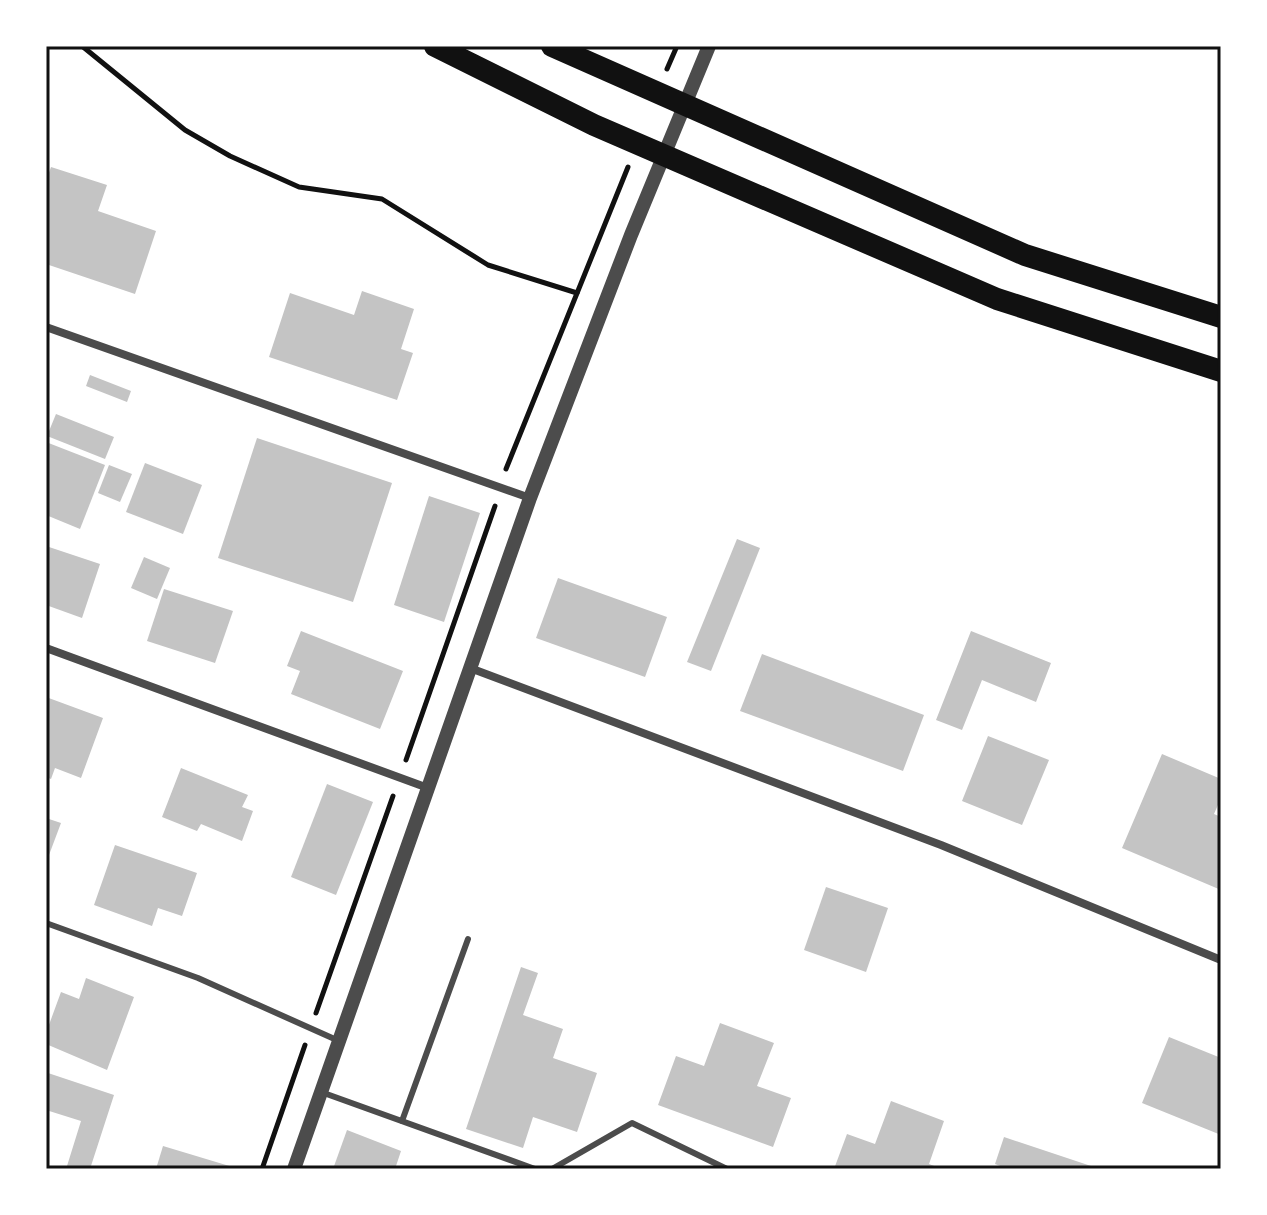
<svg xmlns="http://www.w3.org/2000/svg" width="1267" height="1215" viewBox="0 0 1267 1215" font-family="Lato,sans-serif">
<rect width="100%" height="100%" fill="#fff"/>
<g fill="#c4c4c4">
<path d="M51,167l56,18 -9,26 58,20 -21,63 -89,-30v-83z"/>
<path d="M362,291l52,18 -13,40 12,4 -16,47 -128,-43 21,-64 64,22z"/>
<path d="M90,375l41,16 -4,11 -41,-16z"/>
<path d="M56,414l58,23 -9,22 -58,-23z"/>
<path d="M257,438l135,45 -39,119 -135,-44z"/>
<path d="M46,442l59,23 -25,64 -34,-14z"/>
<path d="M145,463l57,22 -19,49 -57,-22z"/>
<path d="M109,465l23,9 -12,28 -22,-9z"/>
<path d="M429,496l51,17 -36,109 -50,-17z"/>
<path d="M737,539l23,9 -49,123 -24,-9z"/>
<path d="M46,546l54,18 -18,54 -36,-13z"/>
<path d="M144,557l26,11 -13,31 -26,-11z"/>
<path d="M558,578l109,39 -22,60 -109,-39z"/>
<path d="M164,589l69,22 -18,52 -68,-22z"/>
<path d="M301,631l102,40 -23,58 -89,-35 9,-23 -13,-5z"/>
<path d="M971,631l80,32 -15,39 -54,-22 -20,50 -26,-10z"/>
<path d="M762,654l162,61 -21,56 -163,-60z"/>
<path d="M46,697l57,21 -22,60 -26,-10 -4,11 -5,-2z"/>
<path d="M988,736l61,24 -27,65 -60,-24z"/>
<path d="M1162,754l59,25v19l-7,16 7,3v73l-99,-42z"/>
<path d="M181,768l67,27 -6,12 11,4 -11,30 -41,-17 -4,7 -35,-14z"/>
<path d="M327,784l46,18 -37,93 -45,-18z"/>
<path d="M46,818l15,5 -15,40z"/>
<path d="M115,845l82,28 -15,43 -24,-8 -6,18 -58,-21z"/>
<path d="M826,887l62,21 -22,64 -62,-22z"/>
<path d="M521,967l17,6 -15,42 40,14 -10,29 44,15 -20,59 -44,-15 -10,31 -57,-19z"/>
<path d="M86,978l48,19 -27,73 -61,-26v-11l15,-41 18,7z"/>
<path d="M720,1023l54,20 -17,43 34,12 -18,49 -115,-42 18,-49 28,10z"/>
<path d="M1169,1037l52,21v77l-79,-32z"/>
<path d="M48,1073l66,22 -24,74 -23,-3 14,-45 -35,-11z"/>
<path d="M891,1101l53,20 -15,43 13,5h-108l13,-35 28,10z"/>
<path d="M347,1130l54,21 -6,18h-62z"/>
<path d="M1004,1137l93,31v1h-89l-13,-5z"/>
<path d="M163,1146l73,22v1h-80z"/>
</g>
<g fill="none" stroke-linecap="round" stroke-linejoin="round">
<g stroke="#111" stroke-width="5">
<path d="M82,46l103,84 45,26 69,31 83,12 106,66 89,28"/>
<path d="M667,69l10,-23"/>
<path d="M506,469l122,-302"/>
<path d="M406,760l89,-254"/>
<path d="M316,1013l77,-217"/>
<path d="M262,1169l43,-124"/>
</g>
<g stroke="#4c4c4c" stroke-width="6">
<path d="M46,923l152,55 141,63"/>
<path d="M321,1092l214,77"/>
<path d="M402,1121l66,-182"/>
<path d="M552,1169l80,-46 95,46"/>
</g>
<g stroke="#4c4c4c" stroke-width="8">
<path d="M46,327l484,171"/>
<path d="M46,648l382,140"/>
<path d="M470,668l471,177 280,115"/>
</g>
<path stroke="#4c4c4c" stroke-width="14" d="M294,1169l236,-671 101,-263 78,-189"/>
<g stroke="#111" stroke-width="22">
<path d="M435,46l159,79 403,174 224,72"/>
<path d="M552,46l473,209 196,62"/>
</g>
</g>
<rect width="1267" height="1215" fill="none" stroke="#ffffff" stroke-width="96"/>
<rect x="48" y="48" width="1171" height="1119" fill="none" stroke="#111" stroke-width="3"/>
</svg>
